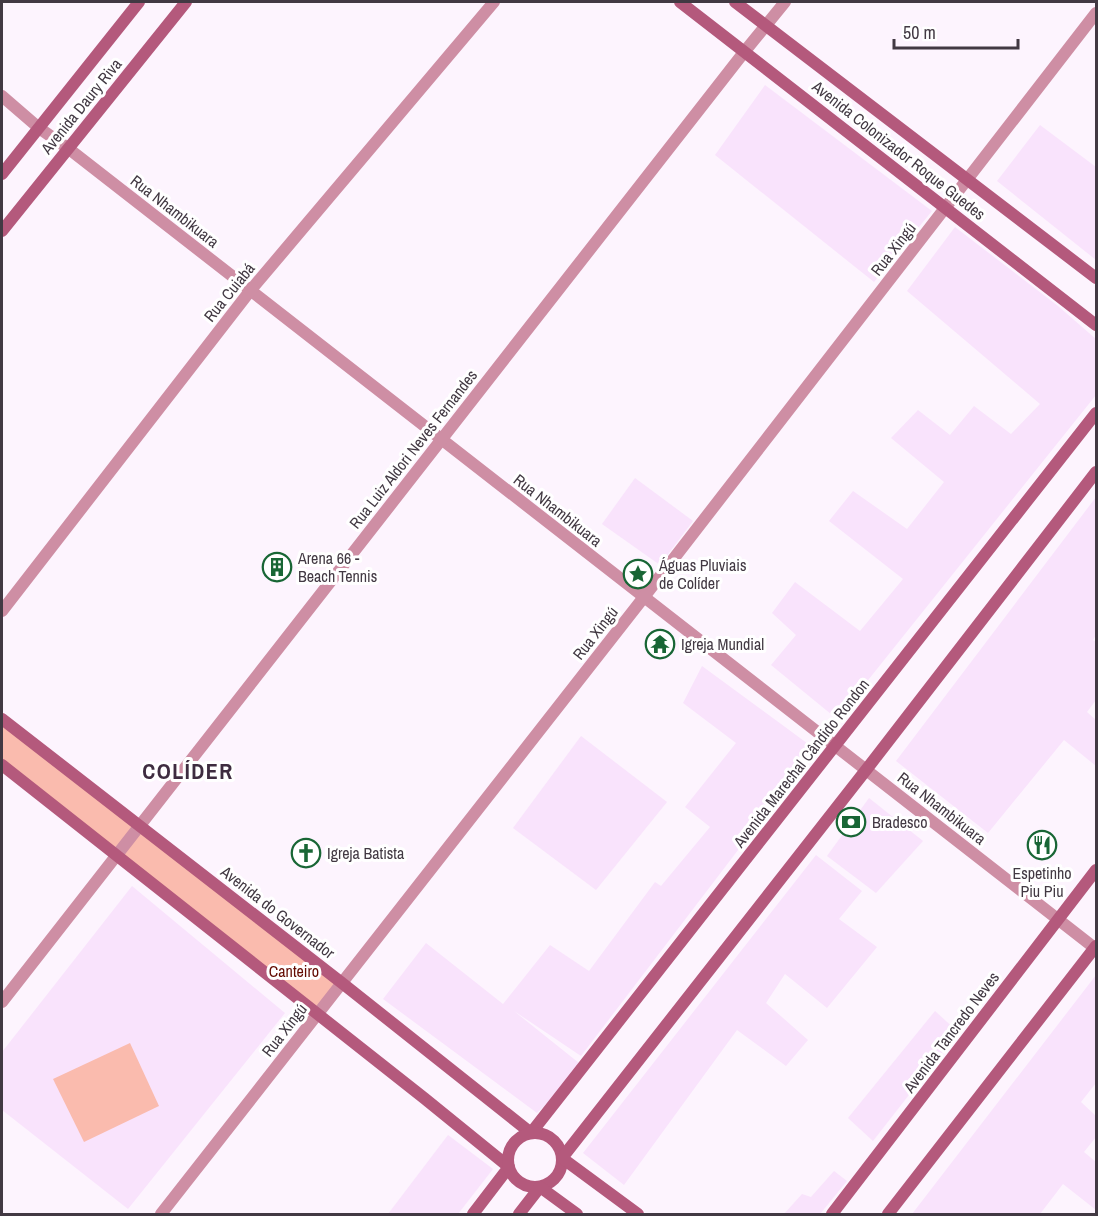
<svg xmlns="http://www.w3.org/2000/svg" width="1098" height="1216" viewBox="0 0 1098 1216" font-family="'Archivo Narrow',sans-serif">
<rect width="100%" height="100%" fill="#fdf4fe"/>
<g fill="#f9e3fc">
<path d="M765,85l167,126 -58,71 -159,-127z"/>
<path d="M1040,125l56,42v93l-99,-79z"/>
<path d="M955,227l103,79 38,33v56l-259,324 -66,-54 25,-30 -24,-22 23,-31 65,49 43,-52 -74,-58 24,-30 54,38 37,-47 -53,-44 27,-28 32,25 24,-29 37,28 29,-30 -133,-113z"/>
<path d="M635,478l58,43 -33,44 -58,-41z"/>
<path d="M1096,497v138l-3,5 3,2v58l-9,12 9,8v46l-32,-26 -76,93 -92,-72z"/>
<path d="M702,666l113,83 -234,307 -67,-45 70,56 -47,46 -154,-114 43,-56 77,61 47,-59 39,26 66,-89 6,4 49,-59 -25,-20 51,-64 -53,-40z"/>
<path d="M581,736l86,66 -71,88 -83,-62z"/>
<path d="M869,798l54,43 -47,52 -49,-37z"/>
<path d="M816,855l46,36 -23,28 38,28 -50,61 -42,-34 -19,29 42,37 -22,26 -49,-36 -113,155 -41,-32z"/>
<path d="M132,886l153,127 -157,196 -126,-99v-58z"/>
<path d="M1096,975v108l-15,19 15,14v21l-12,15 12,10v48l-33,-26 -23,30h-128z"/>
<path d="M935,1011l23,21 -85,109 -25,-23z"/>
<path d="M448,1135l45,34 -35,45h-70z"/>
<path d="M834,1171l13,10 -27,33h-36l18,-20 9,3z"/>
</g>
<g fill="#fabbae">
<path d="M2,720l135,104 -23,28 -112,-87z"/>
<path d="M140,826l201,157 -25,30 -199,-157z"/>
<path d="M130,1043l29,63 -75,36 -31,-63z"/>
</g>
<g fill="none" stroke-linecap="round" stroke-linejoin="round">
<g stroke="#ce8ea4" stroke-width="12">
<path d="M2,96l37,32 30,21 1027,800"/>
<path d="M2,611l248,-320 244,-289"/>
<path d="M2,1002l743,-951 40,-49"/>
<path d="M161,1214l483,-617 452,-584"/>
</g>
<g stroke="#b4597c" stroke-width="12">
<path d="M680,2l416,323"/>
<path d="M735,2l361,276"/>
<path d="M2,174l137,-172"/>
<path d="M2,231l184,-229"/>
<path d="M2,719l340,264 189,150 565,-720"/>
<path d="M2,765l422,333 85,69 -36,47"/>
<circle cx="535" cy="1160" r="27"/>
<path d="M519,1214l21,-27 37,27"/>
<path d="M638,1214l-76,-56 304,-388 230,-298"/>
<path d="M832,1214l264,-344"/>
<path d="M888,1214l208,-268"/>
</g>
</g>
<defs>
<g id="building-ring" transform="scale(1.5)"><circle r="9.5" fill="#fff" stroke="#186635" stroke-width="1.5"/><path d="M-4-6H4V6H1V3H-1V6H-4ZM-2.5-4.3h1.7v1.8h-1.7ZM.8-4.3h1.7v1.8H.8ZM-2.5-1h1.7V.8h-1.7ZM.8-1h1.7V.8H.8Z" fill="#186635"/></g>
<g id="sight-ring" transform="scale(1.5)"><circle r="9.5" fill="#fff" stroke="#186635" stroke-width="1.5"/><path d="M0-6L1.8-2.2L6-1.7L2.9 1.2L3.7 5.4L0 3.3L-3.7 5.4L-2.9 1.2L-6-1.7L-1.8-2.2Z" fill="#186635"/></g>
<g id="temple-ring" transform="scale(1.5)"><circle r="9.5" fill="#fff" stroke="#186635" stroke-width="1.5"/><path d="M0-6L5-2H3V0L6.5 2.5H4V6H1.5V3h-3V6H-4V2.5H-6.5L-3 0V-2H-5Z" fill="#186635"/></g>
<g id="bank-ring" transform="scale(1.5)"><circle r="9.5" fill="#fff" stroke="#186635" stroke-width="1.5"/><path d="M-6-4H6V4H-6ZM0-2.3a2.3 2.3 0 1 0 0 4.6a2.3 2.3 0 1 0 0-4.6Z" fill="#186635"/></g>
<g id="restaurant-ring" transform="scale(1.5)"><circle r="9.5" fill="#fff" stroke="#186635" stroke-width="1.5"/><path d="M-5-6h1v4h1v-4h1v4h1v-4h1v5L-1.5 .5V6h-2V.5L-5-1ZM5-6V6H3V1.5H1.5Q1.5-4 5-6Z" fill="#186635"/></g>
<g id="church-ring" transform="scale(1.5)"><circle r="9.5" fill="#fff" stroke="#186635" stroke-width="1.5"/><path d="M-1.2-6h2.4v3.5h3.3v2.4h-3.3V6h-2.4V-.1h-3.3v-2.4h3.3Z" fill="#186635"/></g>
</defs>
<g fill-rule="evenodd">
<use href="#building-ring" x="277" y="567"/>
<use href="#sight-ring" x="638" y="574"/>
<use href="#temple-ring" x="660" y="644"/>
<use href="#bank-ring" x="851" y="822"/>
<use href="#restaurant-ring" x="1042" y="845"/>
<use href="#church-ring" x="306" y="853"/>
</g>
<g text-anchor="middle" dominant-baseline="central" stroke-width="6" stroke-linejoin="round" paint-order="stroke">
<g font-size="16" fill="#423943" stroke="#fff">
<text transform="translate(81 106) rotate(-51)">Avenida Daury Riva</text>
<text transform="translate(899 150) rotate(38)">Avenida Colonizador Roque Guedes</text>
<text transform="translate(175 211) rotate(38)">Rua Nhambikuara</text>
<text transform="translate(893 249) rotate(-52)">Rua Xingú</text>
<text transform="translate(229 292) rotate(-51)">Rua Cuiabá</text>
<text transform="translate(413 449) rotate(-52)">Rua Luiz Aldori Neves Fernandes</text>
<text transform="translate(558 510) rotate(38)">Rua Nhambikuara</text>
<text transform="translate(595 633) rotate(-52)">Rua Xingú</text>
<text transform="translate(801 763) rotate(-52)">Avenida Marechal Cândido Rondon</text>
<text transform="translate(942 808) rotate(38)">Rua Nhambikuara</text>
<text transform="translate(278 912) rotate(38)">Avenida do Governador</text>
<text transform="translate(284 1030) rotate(-52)">Rua Xingú</text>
<text transform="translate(951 1032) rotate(-53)">Avenida Tancredo Neves</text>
</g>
<g font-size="16" fill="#423943" stroke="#fff" text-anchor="start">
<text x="298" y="558">Arena 66 -<tspan x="298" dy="18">Beach Tennis</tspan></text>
<text x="659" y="565">Águas Pluviais<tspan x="659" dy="18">de Colíder</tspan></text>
<text x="681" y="644">Igreja Mundial</text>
<text x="872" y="822">Bradesco</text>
<text x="327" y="853">Igreja Batista</text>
<text x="1042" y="873" text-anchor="middle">Espetinho<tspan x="1042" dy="18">Piu Piu</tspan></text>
</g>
<g font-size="16" fill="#630a00" stroke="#fff">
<text x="294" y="971">Canteiro</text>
</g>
<g font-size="22" font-weight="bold" letter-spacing="1.5" fill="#3e2c40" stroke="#fff">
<text x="188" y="771">COLÍDER</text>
</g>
</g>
<rect width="1098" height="1216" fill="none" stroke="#423943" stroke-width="6"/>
<path d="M894 39v9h124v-9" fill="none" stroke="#423943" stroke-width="3"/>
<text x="903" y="39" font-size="18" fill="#423943" stroke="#ffffff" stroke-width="4.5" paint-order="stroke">50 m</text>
</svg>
